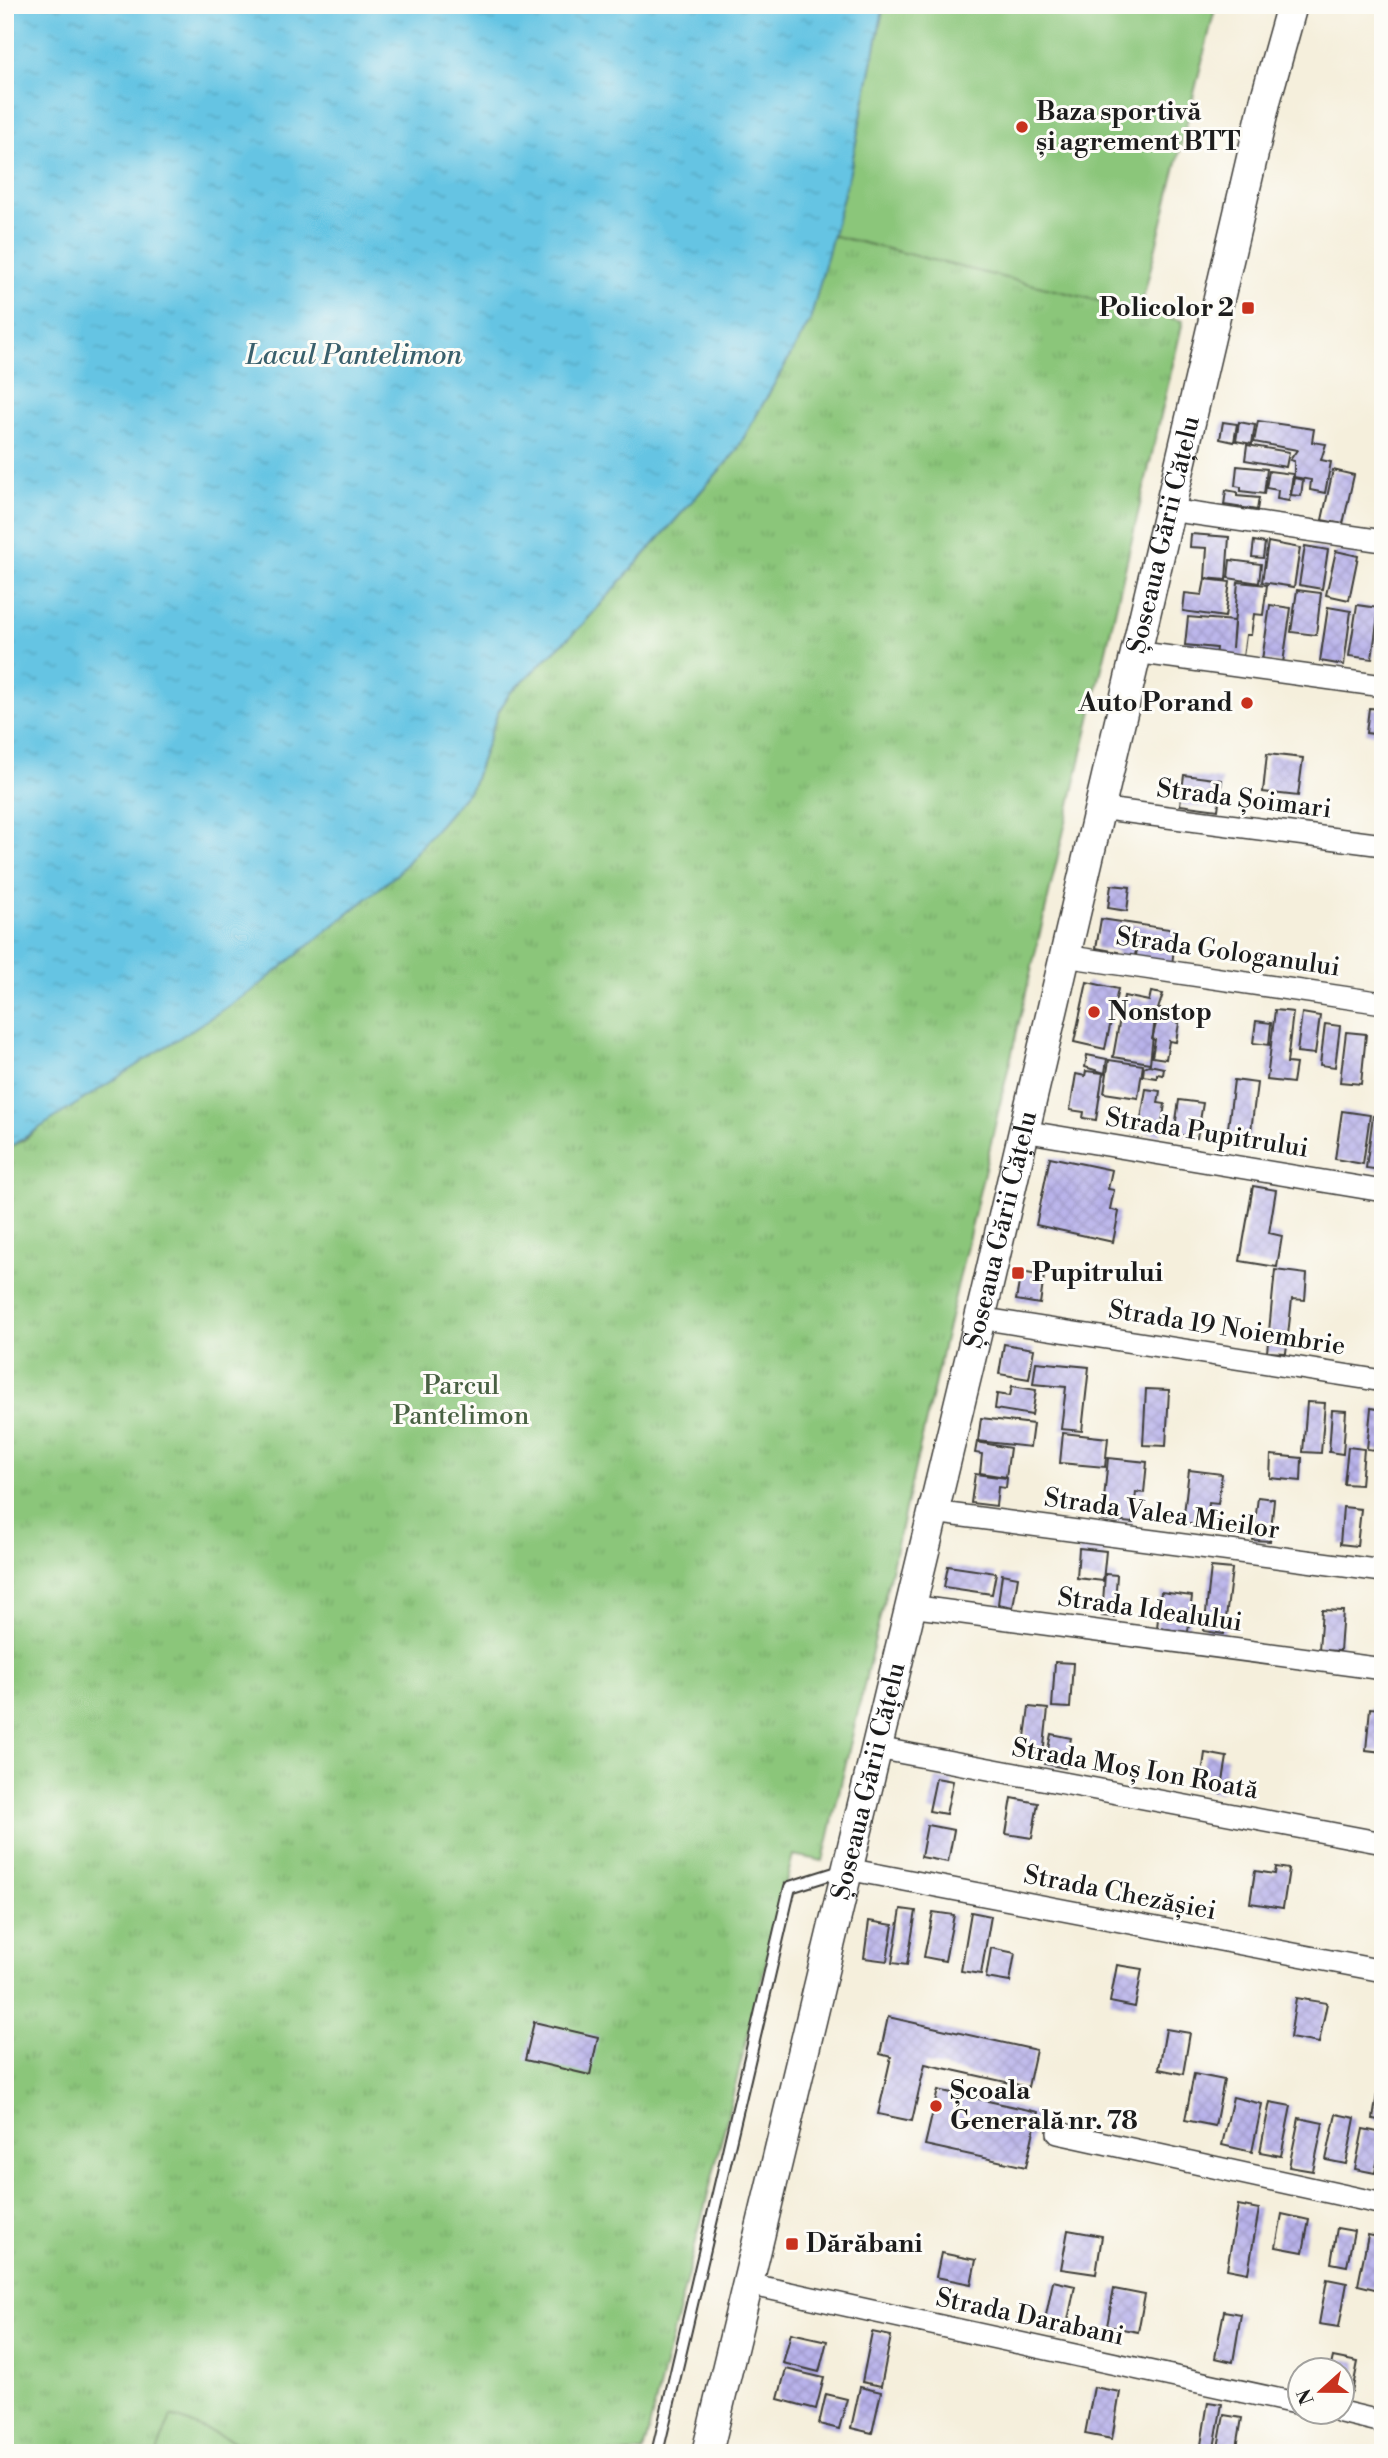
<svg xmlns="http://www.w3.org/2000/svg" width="1388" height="2458" viewBox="0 0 1388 2458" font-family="'Libre Bodoni',serif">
<defs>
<pattern id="grass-tufts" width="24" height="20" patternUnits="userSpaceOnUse" patternTransform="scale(1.75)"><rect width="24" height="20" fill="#8bc67a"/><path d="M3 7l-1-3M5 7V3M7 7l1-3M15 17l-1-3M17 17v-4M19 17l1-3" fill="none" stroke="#77aa69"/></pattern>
<pattern id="water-ripples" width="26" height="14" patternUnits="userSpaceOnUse" patternTransform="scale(1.75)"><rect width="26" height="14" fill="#65c4e3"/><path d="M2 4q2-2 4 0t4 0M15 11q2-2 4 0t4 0" fill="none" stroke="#57a8c2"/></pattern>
<pattern id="building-cross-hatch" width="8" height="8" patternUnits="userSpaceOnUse" patternTransform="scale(1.75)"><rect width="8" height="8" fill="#b8b2ea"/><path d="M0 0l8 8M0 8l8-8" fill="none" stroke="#9e98c8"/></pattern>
</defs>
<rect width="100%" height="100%" fill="#fdfcf7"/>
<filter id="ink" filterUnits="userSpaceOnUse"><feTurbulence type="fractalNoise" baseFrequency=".0143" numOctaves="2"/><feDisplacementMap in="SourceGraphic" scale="14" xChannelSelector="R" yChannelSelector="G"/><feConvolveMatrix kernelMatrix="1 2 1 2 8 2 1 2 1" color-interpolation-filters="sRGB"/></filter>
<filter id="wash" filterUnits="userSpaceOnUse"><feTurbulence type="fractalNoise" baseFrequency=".00686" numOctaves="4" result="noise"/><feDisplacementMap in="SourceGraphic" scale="28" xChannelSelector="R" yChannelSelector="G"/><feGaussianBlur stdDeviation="1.57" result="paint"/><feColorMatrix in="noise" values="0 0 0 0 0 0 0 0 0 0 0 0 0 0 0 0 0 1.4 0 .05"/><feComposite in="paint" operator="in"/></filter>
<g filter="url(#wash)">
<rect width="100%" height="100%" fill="#f5efdc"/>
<path fill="url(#grass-tufts)" stroke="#54714b" stroke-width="2" d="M831,235l352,86 -360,1540 -30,-6 -150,598h-638v-1303l19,-10 448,-353 26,-75 12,-19 73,-69 152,-171 75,-132z"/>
<g fill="#8bc67a" stroke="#54714b" stroke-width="2">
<path d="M884,5h332l-76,306 -309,-76 20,-68z"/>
<path d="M171,2416l93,37h-107z"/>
</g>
<path fill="url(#water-ripples)" stroke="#407080" stroke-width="2" d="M5,5h879l-33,162 -41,154 -75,132 -152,171 -73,69 -12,19 -26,75 -76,88 -144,116 -247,159z"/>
<g id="blocks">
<g fill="url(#building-cross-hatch)">
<path d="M1258,421l56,8 -2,13 14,2 -5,16 10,2 -6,31 -15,-3 1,-10 -17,-3v-16l-4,-1 7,-10 -43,-8z"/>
<path d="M1223,422l14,2 -3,18 -14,-3z"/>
<path d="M1239,422l16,3 -3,19 -16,-3z"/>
<path d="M1247,445l42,7 -3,15 -41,-7z"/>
<path d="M1237,466l30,3 -3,25 -23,-3v-4l-6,-1z"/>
<path d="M1333,470l21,5 -11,49 -21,-4z"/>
<path d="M1269,471l24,3 -4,27 -12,-2 1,-9 -12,-2z"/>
<path d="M1294,478l9,2 -2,16 -10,-1z"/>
<path d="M1226,490l11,2v4l22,2 -2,12 -33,-5z"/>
<path d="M1191,534l38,3 -3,43 -21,-2 2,-30 -17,-1z"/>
<path d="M1254,541l11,2 -2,15 -11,-1z"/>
<path d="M1268,542l32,6 -6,39 -32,-5z"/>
<path d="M1305,546l23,4 -6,39 -23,-4z"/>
<path d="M1336,551l22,5 -9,44 -23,-5z"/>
<path d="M1230,560l31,4 -2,19 -31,-5z"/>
<path d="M1205,579l25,3 -5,35 -42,-6 2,-18 17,2z"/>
<path d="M1238,582l29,3 -4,30 -9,-1 -3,21h-5l-3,22 -28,-1 1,-8 -31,-3 3,-28 46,4 -2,27z"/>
<path d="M1297,590l24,3 -5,42 -25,-3z"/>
<path d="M1270,605l21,3 -8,55 -21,-3z"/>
<path d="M1357,605l22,3 -7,51 -23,-3z"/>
<path d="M1328,607l23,4 -7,54 -24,-4z"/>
<path d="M1369,708l14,1v26l-17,-2z"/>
<path d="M1267,754l36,4 -5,38 -35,-4z"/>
<path d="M1184,775l38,5 -4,30 -38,-5z"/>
<path d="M1111,885l19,2 -3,24 -19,-3z"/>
<path d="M1101,919l75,11 -4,35 -37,-4 4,-24 -5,23 -17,-3 1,-5 -22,-4z"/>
<path d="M1087,982l31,7 -13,60 -31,-7z"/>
<path d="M1151,992l12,2 -6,18h-10v4l8,1 -5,46 -37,-6 11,-61 25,5z"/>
<path d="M1160,1009l15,2 -1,11 5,1 -3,19 -7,-1 -3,18 -14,-2 3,-17 -3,-1z"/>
<path d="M1275,1010l18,2 -6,51 9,1 -3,19 -26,-3z"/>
<path d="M1302,1013l18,3 -5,38 -18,-2z"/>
<path d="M1256,1021l15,2 -2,22 -16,-2z"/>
<path d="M1325,1024l15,2 -5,41 -15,-2z"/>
<path d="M1346,1032l20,2 -5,50 -21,-2z"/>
<path d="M1087,1055l20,4 -2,14 -20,-6z"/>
<path d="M1109,1060l34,5 -5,33 -34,-5z"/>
<path d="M1149,1065l15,3 -1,7 -6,-1v4l-14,-2 1,-9z"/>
<path d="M1086,1071l17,2 -7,47 -13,-2 1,-6 -14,-2 6,-36 9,2z"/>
<path d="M1234,1080l23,3 -7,56 -23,-3z"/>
<path d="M1146,1089l14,2 -2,12 7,1 -5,31 -21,-4z"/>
<path d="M1179,1100l24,3 -6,35 -23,-4z"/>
<path d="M1342,1111l28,4 -7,49 -28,-5z"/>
<path d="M1373,1116l10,2 -1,52 -16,-2z"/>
<path d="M1050,1157l62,13 -4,19 6,1 -4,19 9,3 -6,30 -77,-17z"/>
<path d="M1253,1186l23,4 -7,43 13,3 -5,31 -37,-6z"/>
<path d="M1275,1270l32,4 -2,26 -13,-1 -6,54 -19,-1z"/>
<path d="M1021,1272l23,4 -4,28 -24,-4z"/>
<path d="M1004,1344l30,5 -5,30 -30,-5z"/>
<path d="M1036,1362l53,5 -7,64 -21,-2 5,-42 -33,-3z"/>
<path d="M1012,1386l24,4 -4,25 -37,-6 2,-15 13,2z"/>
<path d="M1146,1389l23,1 -3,56 -23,-1z"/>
<path d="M1307,1402l18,1 -4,50 -18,-1z"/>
<path d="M1371,1408l12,2v41l-16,-2z"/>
<path d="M1332,1410l14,1 -3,43 -14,-2z"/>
<path d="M981,1418l52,6 -3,23 -52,-6z"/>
<path d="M1063,1433l45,5 -3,29 -45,-4z"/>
<path d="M977,1442l33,6 -4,29 -26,-4 2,-19 -7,-1z"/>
<path d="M1348,1447l16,2 -3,36 -17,-1z"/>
<path d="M1271,1455l31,3 -1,23 -31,-3z"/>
<path d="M1108,1458l39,4 -3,31 -8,-1 -3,31 -31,-3z"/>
<path d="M1189,1470l33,4 -4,30 -9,-1 -3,23 -23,-3z"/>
<path d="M975,1474l32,4 -1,10 -8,-1 -2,19 -25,-3z"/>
<path d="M1258,1497l16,2 -4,42 -17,-1z"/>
<path d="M1343,1507l18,2 -4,37 -17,-2z"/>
<path d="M1079,1548l27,3 -3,30 -26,-3z"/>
<path d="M948,1566l48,7 -4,21 -48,-7z"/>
<path d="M1211,1567l21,2 -8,65 -20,-3z"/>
<path d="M1002,1574l16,3 -5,30 -15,-3z"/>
<path d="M1105,1574l12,1 -3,42 -12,-1z"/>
<path d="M1161,1592l31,4 -4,36 -31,-4z"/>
<path d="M1322,1610l21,1 -3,40 -21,-1z"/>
<path d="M1055,1662l18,1 -3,45 -18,-1z"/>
<path d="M1381,1703l2,49 -17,-2 4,-42 10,1z"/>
<path d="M1029,1707l19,2 -5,46 -20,-3z"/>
<path d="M1051,1734l20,4 -6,30 -20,-4z"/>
<path d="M1205,1753l22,4 -6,36 -21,-4z"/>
<path d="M936,1778l17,3 -7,33 -17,-3z"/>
<path d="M1012,1798l26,5 -6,35 -26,-4z"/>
<path d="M927,1825l27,5 -6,32 -27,-5z"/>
<path d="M1276,1867l13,2 -6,39 -33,-5 5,-32 20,3z"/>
<path d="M901,1909l15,2 -9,54 -15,-2z"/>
<path d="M933,1912l21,3 -9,46 -21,-4z"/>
<path d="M971,1912l20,4 -10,58 -20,-3z"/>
<path d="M869,1921l24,4 -6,36 -23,-3z"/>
<path d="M991,1948l24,5 -5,29 -24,-4z"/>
<path d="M1117,1965l25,4 -7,38 -25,-5z"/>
<path d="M1296,1998l31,5 -8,40 -29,-5z"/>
<path d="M888,2017l148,33 -8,37 -103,-23 -13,57 -34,-7 13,-57 -11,-3z"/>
<path d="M534,2022l64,15 -8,38 -65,-15z"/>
<path d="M1166,2029l24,4 -7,41 -24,-5z"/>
<path d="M1194,2074l30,6 -9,46 -30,-6z"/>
<path d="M1380,2075l3,1v45l-10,-2z"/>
<path d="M938,2090l100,22 -12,55 -101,-22z"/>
<path d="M1233,2097l29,7 -10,48 -30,-7z"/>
<path d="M1270,2102l21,4 -10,50 -21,-4z"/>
<path d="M1336,2114l19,4 -9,46 -20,-4z"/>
<path d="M1299,2118l24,5 -10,48 -24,-4z"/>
<path d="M1363,2129l20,4 -8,40 -20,-4z"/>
<path d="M1238,2205l21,4 -11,64 -21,-4z"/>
<path d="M1282,2214l27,6 -6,32 -27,-5z"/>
<path d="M1337,2228l17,3 -7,35 -16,-3z"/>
<path d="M1068,2230l34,6 -6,38 -35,-5z"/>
<path d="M1368,2235l15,3v53l-25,-6z"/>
<path d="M941,2253l35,7 -5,24 -35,-7z"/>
<path d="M1327,2279l20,4 -8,44 -20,-3z"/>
<path d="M1053,2281l22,5 -10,49 -22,-5z"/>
<path d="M1114,2289l31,6 -7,37 -31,-6z"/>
<path d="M1224,2311l17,3 -8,48 -18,-4z"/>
<path d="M872,2332l19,4 -10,50 -19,-4z"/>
<path d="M791,2333l36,8 -8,31 -36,-9z"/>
<path d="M1333,2357l25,5 -6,30 -10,-2v-20h-12z"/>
<path d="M786,2369l38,9 -8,31 -38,-10z"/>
<path d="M860,2387l21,5 -9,41 -21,-5z"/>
<path d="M1094,2387l26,5 -8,47 -27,-5z"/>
<path d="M826,2394l21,5 -8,30 -20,-5z"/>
<path d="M1208,2402l14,2 -8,44 -13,-3z"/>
<path d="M1224,2415l18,3 -6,35h-19z"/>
</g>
</g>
</g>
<g filter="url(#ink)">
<use href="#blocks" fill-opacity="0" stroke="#3d3c39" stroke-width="2"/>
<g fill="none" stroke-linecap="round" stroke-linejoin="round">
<g stroke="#3d3c39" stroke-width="14">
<path id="service" d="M657,2453l133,-566 54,-17"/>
</g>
<g stroke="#3d3c39" stroke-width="24">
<g id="minor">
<path d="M1169,510l214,31"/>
<path d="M1135,652l248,34"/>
<path d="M1098,808l285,37"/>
<path d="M1064,956l319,47"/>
<path d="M1023,1131l360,60"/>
<path d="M979,1318l404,63"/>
<path d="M933,1512l450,59"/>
<path d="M910,1606l473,63"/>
<path d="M877,1748l506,95"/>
<path d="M847,1869l536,102"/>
<path d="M1058,2133l325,71"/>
<path d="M748,2284l552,120"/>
<path d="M1341,2412l42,10"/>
</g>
</g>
<g stroke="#3d3c39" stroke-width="33">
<g id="secondary">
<path id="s1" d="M707,2453l280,-1164 279,-1191 26,-93"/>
</g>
</g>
<use href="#service" stroke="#fff" stroke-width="10"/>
<use href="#minor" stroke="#fff" stroke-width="21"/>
<use href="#secondary" stroke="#fff" stroke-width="30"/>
</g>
</g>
<g fill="#c8321e" stroke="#fdfcf7" stroke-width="2.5">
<circle cx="1022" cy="127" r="7"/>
<rect x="1241" y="301" width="14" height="14" rx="3.5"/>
<circle cx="1247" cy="703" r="7"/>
<circle cx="1094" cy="1012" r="7"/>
<rect x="1011" y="1266" width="14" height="14" rx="3.5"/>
<circle cx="936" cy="2106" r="7"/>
<rect x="785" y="2237" width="14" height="14" rx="3.5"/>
</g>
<g text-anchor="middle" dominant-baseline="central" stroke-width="6" stroke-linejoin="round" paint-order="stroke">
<g font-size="26" font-weight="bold" fill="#1c1c1c" stroke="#fdfcf7" text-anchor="start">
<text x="1036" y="112">Baza sportivă<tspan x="1036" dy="30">și agrement BTT</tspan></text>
<text x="1234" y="308" text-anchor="end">Policolor 2</text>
<text x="1233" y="703" text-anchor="end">Auto Porand</text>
<text x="1108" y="1012">Nonstop</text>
<text x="1032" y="1273">Pupitrului</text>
<text x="950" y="2091">Școala<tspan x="950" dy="30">Generală nr. 78</tspan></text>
<text x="806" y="2244">Dărăbani</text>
</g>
<g font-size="26" fill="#1c1c1c" stroke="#fdfcf7">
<text stroke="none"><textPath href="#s1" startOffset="1972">Șoseaua Gării Cățelu</textPath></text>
<text transform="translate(1244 799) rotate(7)">Strada Șoimari</text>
<text transform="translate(1228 952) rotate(8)">Strada Gologanului</text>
<text transform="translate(1207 1133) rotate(9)">Strada Pupitrului</text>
<text stroke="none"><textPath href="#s1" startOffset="1258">Șoseaua Gării Cățelu</textPath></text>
<text transform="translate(1227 1328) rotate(9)">Strada 19 Noiembrie</text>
<text transform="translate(1162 1514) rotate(8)">Strada Valea Mieilor</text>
<text transform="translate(1150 1610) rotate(8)">Strada Idealului</text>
<text transform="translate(1135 1769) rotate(10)">Strada Moș Ion Roată</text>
<text stroke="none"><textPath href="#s1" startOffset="691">Șoseaua Gării Cățelu</textPath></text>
<text transform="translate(1120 1893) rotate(11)">Strada Chezășiei</text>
<text transform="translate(1030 2317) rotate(12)">Strada Darabani</text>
</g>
<g font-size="26" fill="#486042" stroke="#fdfcf7">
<text x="461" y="1386">Parcul<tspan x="461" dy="30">Pantelimon</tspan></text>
</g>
<g font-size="28" font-style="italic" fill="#395f6c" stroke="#fdfcf7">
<text x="354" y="355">Lacul Pantelimon</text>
</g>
</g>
<rect width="1388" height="2458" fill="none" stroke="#fdfcf7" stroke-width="28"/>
<g transform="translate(1321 2391) rotate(249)"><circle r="33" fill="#fdfcf7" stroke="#a3a29f" stroke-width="2"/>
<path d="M0-5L12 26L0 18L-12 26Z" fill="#c8321e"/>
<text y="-10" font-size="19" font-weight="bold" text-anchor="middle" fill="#1c1c1c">N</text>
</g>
</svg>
